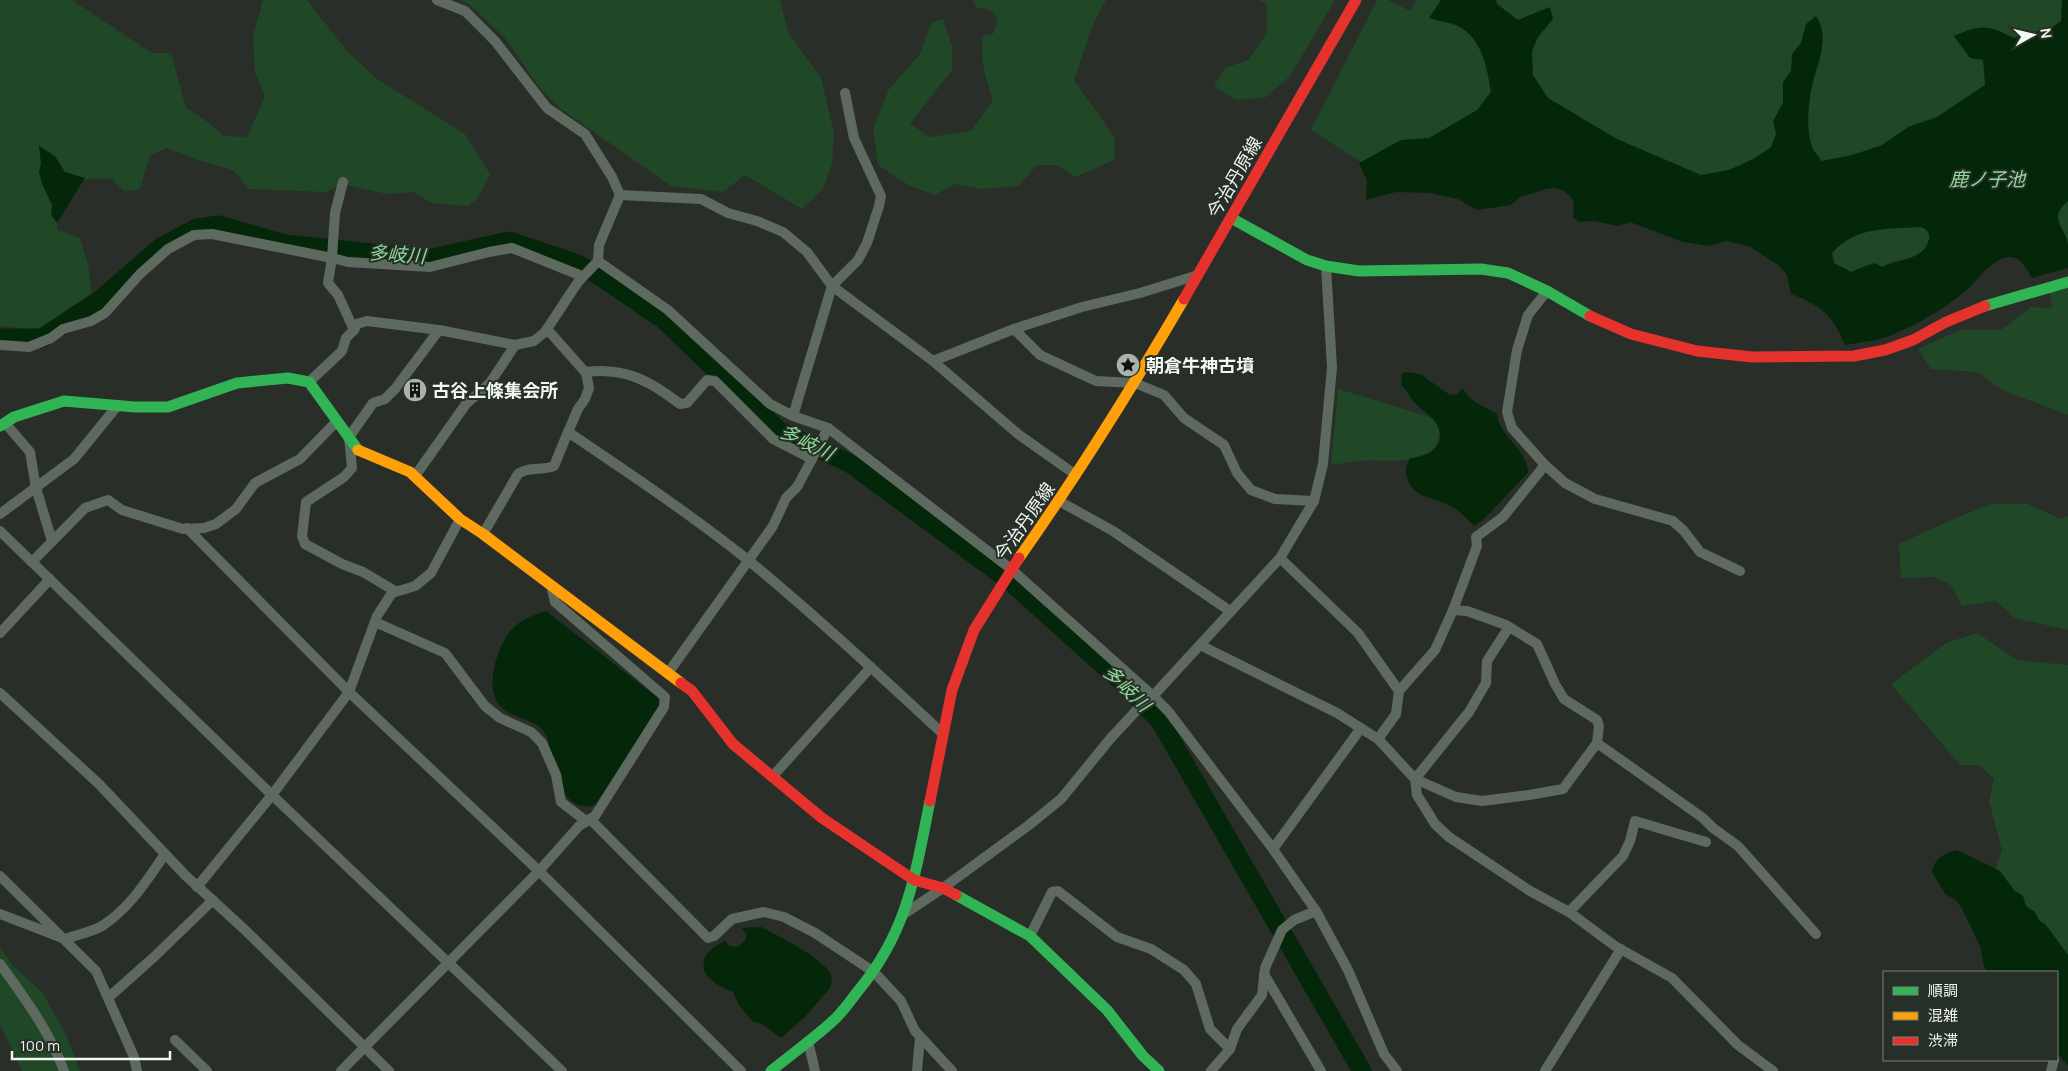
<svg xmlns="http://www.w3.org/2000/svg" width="2068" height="1071" viewBox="0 0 2068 1071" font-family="Manrope,'Noto Sans JP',sans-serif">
<rect width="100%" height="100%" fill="#292e29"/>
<g fill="#204826">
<path d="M0,0h72l80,53h19l15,55 19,12 19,16 23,1 18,-41 -10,-24 -2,-37 10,-35h44l40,51 30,28 88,55 25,40 -12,24 -10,8 -37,-3 -17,-11 -27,2 -44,-10 -18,8 -76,-3 -16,-19 -36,-10 -30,-12 -17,7 -10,34 -16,2 -12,-12 -20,-1 -17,5 -17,30 -1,17 23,8 8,26 4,34 -48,33 -44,-5z"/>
<path d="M460,0h320l8,32 33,46 13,55 -2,31 -9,25 -21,20 -57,-34 -22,17 -52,-6 -110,-77 -22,-22 -34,-49 -36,-34z"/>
<path d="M973,0h133l-12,22 -20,58 41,58 -1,22 -39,17 -18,-12h-20l-19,21 -36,3 -28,-5 -19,11 -25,-9 -32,-21 -5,-36 16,-40 31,-35 11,-31 12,-4 9,27v24l-42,54 20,13 41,-6 22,-31c-8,-22 -13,-41 -10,-64l10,-2 5,-14 -7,-9 -15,-4z"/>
<path d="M1257,0h78l-45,76 -24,21 -30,3 -22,-14 11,-18 23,-8 19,-27v-29z"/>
<path d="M1377,0h11l22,11 7,-11h39l32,36 14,51 -11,26 -122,54 -58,-37z"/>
<path d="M1480,0h588v29l-67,65 -106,59 -204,38 -161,-88z"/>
<path d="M2068,187v76l-19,-64z"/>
<path d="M1921,227l5,2 3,5v7l-5,9 -9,7 -23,5 -10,5 -16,-2 -15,7 -17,-9 -2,-10c25,-28 54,-23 89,-26z"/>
<path d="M2068,288v127l-66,-25 -24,-18 -47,-3 -13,-20 42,-19h41l30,-23 21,1 -2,-16z"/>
<path d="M1338,389l92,28c7,7 12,13 8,23 -8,29 -57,18 -80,21 -9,1 -18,3 -27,4z"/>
<path d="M1991,504h37l33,15 7,-3v114l-53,-12 -19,-17 -34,5 -10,-20 -17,-9 -34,1 -2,-34 52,-24z"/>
<path d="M1977,633l40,27 51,5v308l-77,-91 11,-32 -13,-49 5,-22 -15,-14h-19l-69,-81 55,-41z"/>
<path d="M0,947l14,20 29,26 25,46 12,32h-58l-22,-47z"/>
</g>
<g fill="#042709" fill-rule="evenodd">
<path d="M1441,0h55l1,4 21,16 32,-13 3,12 -15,18 -6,14 1,24 15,23 69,41 84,36 28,-5 26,-12 16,-11 5,-13 -3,-13 10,-18v-21l8,-11 1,-17 9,-11 5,-19 10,-8c16,23 -1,51 -5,75 -3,17 -5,41 2,58 2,4 6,8 9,12l30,-6 30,-10 26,-18 29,-10 48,-32 -2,-25 -13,-2 -16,-22c28,-12 33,-11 60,2l13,-6 20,-1 14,-10 1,-21h6v201c-21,18 -3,25 0,43 0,7 0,17 0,24l-36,10c-6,-11 -13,-25 -28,-20 -16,5 -28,25 -41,35 -22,18 -59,40 -87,47 -10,2 -21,3 -31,5 -13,-31 -23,-39 -54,-51l-4,-19 -9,-10 -29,-19 -24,-5 -16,5 -26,-4 -53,-20 -12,4 -24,-5 -15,1 -6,-5 1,-14 -4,-7 -6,-5 -9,-3 -9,1 -26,8 -9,8 -34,5 -19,-11 -28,-6 -34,-1 -30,8 1,-19 -8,-18 42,-23 28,-2 48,-28 14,-18c-4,-25 -9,-55 -35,-67 -9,-3 -19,-4 -27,-7zM1921,227c6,2 9,6 8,12 -4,21 -31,20 -47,28l-7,-4 -24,9 -17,-9 -2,-10c24,-27 55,-24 89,-26z"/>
<path d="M39,146l16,10 10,16 20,6 -28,45 -6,-8 1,-10 -10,-21 -3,-13 2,-7z"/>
<path d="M1406,372l14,2 30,21 7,-1 6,-6c5,13 22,19 34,26 3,24 30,34 31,59l-45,47 -9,6c-7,-8 -14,-15 -24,-20 -16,-9 -38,-8 -43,-29 -2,-8 -1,-12 3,-19 17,-1 37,-11 28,-32 -4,-9 -16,-15 -22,-22 -6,-5 -7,-12 -14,-18l-1,-12z"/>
<path d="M546,611l112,87 1,8 -64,99c-12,4 -23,-1 -30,-11 -3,-5 -2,-16 -4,-22 -3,-7 -7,-14 -10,-21 -2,-4 -2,-10 -4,-14 -7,-19 -35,-17 -47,-31 -16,-18 -3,-58 10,-75 10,-11 23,-16 36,-20z"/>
<path d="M1957,850l43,21 14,19 9,6 3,10 9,6 4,8 7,5 22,30v111l-11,-13v-81h-70l-3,-6 -4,-20 -18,-37 -6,-9 -11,-6 -13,-22c3,-14 11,-18 25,-22z"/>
<path d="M761,927c16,8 60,30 69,46 2,5 2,10 0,15l-25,29 -24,21 -19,-14 -9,-2 -14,-17 -6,-13c-15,-6 -37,-17 -27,-37 4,-6 14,-11 19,-15l4,6 8,1 7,-5 3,-6 -5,-8z"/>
</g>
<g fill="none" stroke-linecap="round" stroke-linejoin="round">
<path stroke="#042709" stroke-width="19" d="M0,338h42l59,-39 60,-52 36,-19 22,-3 66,19 142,15 82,-18 69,23 20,11 66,45 114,110 73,34 159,117 121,109 29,31 202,350"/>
<g stroke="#5e6a5f" stroke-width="10">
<path d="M620,195l81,4 27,14 29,8 26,11 24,20 25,34 101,75 85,73 58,41"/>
<path d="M598,261l70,49 102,94 23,12 35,12 183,141 142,127 15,15 105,138 43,62 32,59 36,84 13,17"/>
<path d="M547,329l39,44 3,15 -4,11 -7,10 -10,23"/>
<path d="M1014,329l26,26 56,26 39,2 29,12 20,23 40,27 13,28 14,17 24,9 39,2"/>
<path d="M354,330l-16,-35 -10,-12 4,-25 16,4 82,5 59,-15 23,-4 70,28"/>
<path d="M0,345l29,2 22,-9 12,-9 28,-8 14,-8 35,-39 28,-25 26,-14 18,-1 120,24 3,-45 8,-31"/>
<path d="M933,361l81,-32 68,-22 58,-14 58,-18"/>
<path d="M586,372c39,-5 64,9 94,32l7,-1 20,-23 8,1 58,58 39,20 16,-31"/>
<path d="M309,382l33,-31 4,-13 8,-8 3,-6 10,-3 72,9"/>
<path d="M793,416l39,-130 26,-26 9,-17 12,-37 2,-10 -27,-58 -9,-45"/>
<path d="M6,424l24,28 6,36 16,53"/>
<path d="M1545,465l20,18 30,16 78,22 11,10 16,21 40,19"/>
<path d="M415,476l51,-72 24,-21 25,-38"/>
<path d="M1059,501l54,30 117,80"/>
<path d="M0,514l74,-55 44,-54"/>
<path d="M187,528l162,164 190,179 202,200"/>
<path d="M0,531l272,264 290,276"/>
<path d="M483,534l35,-60c10,-8 25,-3 36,-8l14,-34c61,41 122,82 180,128 67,55 132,115 195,174"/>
<path d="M1280,558l78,75 41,58 -3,23 -18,25"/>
<path d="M32,562l53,-54 23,-8 14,10 61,19 21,-1 12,-4 20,-15 19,-26 45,-24 37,-38"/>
<path d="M395,591l-32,-19 -21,-8 -37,-20 -3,-8 4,-34 38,-25 8,-9 -3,-31 24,-34 12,-4 10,-10 44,-59 76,15 19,-4 11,-9 33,-50 20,-21 1,-16 21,-50 -8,-18 -27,-43 -38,-26 -52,-67 -30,-30 -28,-11"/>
<path d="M1453,610l14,1 39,14 31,19 18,40 9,15 33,21 2,6 -2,17"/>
<path d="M375,622l70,31 40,53 15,12 31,14 11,11 14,32 5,27 25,19"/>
<path d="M1509,627l-22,34 -1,22 -17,29 -54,67 2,16 18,29 14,13 81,54 39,21 46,34 57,32 66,67 35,26"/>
<path d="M0,633l50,-54"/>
<path d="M1200,645l137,68 41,26 37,40 41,18 26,4 47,-6 34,-6 34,-46 106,75 10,10 25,18 78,88"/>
<path d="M668,673l105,-147 13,-28 11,-11 15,-28"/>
<path d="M1399,691l36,-41 18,-40 24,-64 -1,-9 27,-20 42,-52 -33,-37 -5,-16 10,-62 11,-35 19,-24"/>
<path d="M0,693l99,91 86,91 59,54 145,142"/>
<path d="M772,777l99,-110"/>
<path d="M590,819l118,119 6,-2 18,-17 32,-7 20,5 31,16 59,39 27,29 14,30 37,40"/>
<path d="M1273,849l88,-121"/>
<path d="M0,876l96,95 38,86 3,14"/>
<path d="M197,887l75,-92 77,-103 28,-76 15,-23 23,-7 16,-13 29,-54"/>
<path d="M1569,912l54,-56 7,-15 5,-20 71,21"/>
<path d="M0,914l65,25c12,-4 26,-7 37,-13 28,-18 45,-46 63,-72"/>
<path d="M904,914l39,-26 86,-63 32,-26 49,-60 37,-40 6,-3 127,-138 34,-57 9,-37 9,-96 -6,-102"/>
<path d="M1030,936l22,-44 6,-1 59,46 34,12 33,21 12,14 14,45 20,20"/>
<path d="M0,964c24,33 50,68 64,107"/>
<path d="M1264,974l57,97"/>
<path d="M109,997l45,-40 59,-57"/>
<path d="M175,1040l32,31"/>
<path d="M808,1041l7,30"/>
<path d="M341,1071l198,-200 40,-45 16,-10 69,-109 1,-10 -110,-95 -4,-17"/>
<path d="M917,1071l3,-34"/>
<path d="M1211,1071l19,-22 7,-20 25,-34 3,-27 17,-38 12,-10 22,-9"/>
<path d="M1545,1071l76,-122"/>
<path d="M2051,1071l3,-11"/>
</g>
<g stroke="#30b455" stroke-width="11">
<path d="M1231,218l76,42 19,6 33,5 122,-2 27,4 39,18 43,25"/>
<path d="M1985,306l83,-24"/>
<path d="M0,426l14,-9 50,-16 71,6h33l69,-24 51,-5 21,4 49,68"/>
<path d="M956,895l74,41 77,74 36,46 16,15"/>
<path d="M771,1071c22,-18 45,-34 65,-53 8,-8 15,-18 22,-27 50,-60 57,-116 72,-190"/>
</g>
<g stroke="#ff9f0a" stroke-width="11">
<path d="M358,450l52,22 50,47 23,15 198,149"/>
<path d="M1019,558c59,-84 113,-170 165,-259"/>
</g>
<g stroke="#e5322d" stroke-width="11">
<path d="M1184,299l172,-299"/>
<path d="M1590,316l41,18 66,17 55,6 102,-1 31,-6 28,-10 33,-18 39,-16"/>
<path d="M681,683l11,8 41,53 89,74 92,62 29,8 13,7"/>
<path d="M930,801l22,-111 22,-60 45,-72"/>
</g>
</g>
<defs>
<g id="sight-disc" transform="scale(1.25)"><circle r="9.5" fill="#abb1ab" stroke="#273028"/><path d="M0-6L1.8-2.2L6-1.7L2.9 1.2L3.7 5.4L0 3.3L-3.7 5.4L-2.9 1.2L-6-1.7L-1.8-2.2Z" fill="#111"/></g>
<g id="building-disc" transform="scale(1.25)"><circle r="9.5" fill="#abb1ab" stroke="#273028"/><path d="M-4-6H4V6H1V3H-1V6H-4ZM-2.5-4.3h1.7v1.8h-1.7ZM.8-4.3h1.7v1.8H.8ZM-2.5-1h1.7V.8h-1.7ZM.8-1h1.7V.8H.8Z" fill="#111"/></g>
</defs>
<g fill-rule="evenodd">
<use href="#sight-disc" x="1128" y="365"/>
<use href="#building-disc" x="415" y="390"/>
</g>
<g text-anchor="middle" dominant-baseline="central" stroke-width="4" stroke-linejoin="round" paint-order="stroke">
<g font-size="18" fill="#f1f7f1" stroke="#273028">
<text transform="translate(1234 177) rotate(-60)">今治丹原線</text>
<text transform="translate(1024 521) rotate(-55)">今治丹原線</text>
</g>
<g font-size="18" font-weight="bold" fill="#f1f7f1" stroke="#273028" text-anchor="start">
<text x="1146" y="365">朝倉牛神古墳</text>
<text x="432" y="390">古谷上條集会所</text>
</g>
<g font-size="19" font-style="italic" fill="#8fda96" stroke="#273028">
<text x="1987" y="179">鹿ノ子池</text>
<text transform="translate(397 254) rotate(4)">多岐川</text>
<text transform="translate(807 442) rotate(26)">多岐川</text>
<text transform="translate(1127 688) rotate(44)">多岐川</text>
</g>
</g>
<rect x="1883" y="971" width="175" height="90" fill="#273028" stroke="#788078"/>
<rect x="1893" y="987" width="25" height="8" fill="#30b455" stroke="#788078"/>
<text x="1928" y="996" font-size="15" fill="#f1f7f1">順調</text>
<rect x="1893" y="1012" width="25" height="8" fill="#ff9f0a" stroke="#788078"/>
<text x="1928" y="1021" font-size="15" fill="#f1f7f1">混雑</text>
<rect x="1893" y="1037" width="25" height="8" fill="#e5322d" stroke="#788078"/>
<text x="1928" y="1046" font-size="15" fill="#f1f7f1">渋滞</text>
<g transform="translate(2033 35) rotate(82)" stroke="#273028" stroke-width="4" paint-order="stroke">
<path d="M0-4L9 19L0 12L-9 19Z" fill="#f1f7f1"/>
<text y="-8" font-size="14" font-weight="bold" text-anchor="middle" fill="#f1f7f1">N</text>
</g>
<path d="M12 1051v8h158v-8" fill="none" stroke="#f1f7f1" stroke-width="2.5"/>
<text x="20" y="1051" font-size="15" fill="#f1f7f1" stroke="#273028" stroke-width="4" paint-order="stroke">100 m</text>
</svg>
